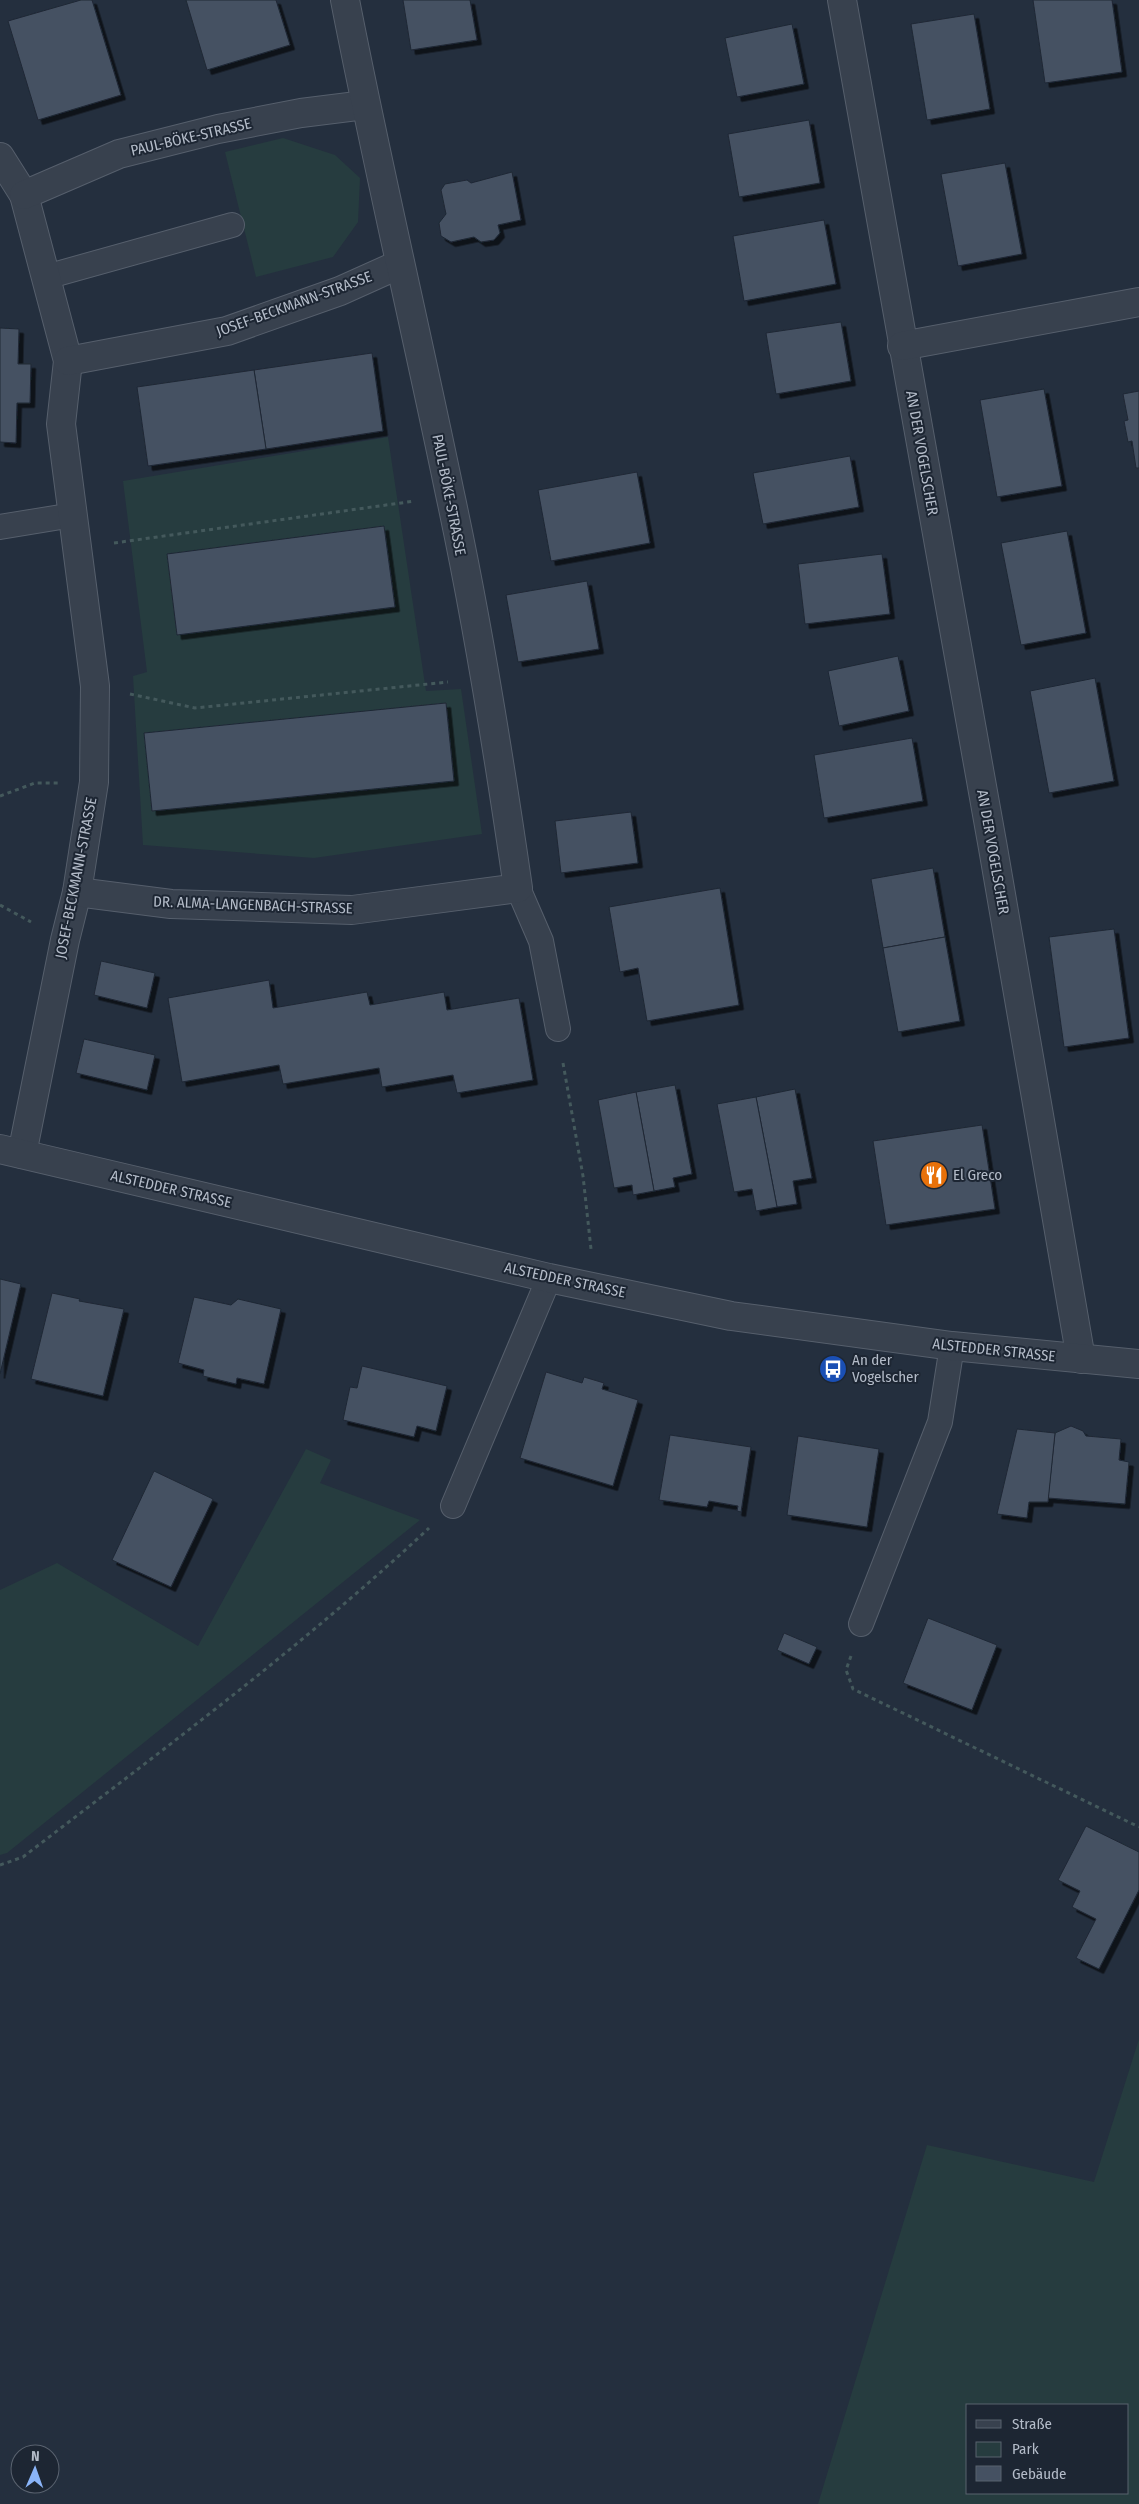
<svg xmlns="http://www.w3.org/2000/svg" width="1139" height="2504" viewBox="0 0 1139 2504" font-family="'Fira Sans Condensed',sans-serif">
<defs>
<filter id="shadow"><feDropShadow dx="4.5" dy="4.5" stdDeviation="0" flood-color="#0009"/></filter>
</defs>
<rect width="100%" height="100%" fill="#242f3e"/>
<g fill="#263c3f" fill-rule="evenodd">
<path d="M283,138l52,17 25,23 -2,44 -25,35 -77,20 -31,-125z"/>
<path d="M388,437l38,254 35,-2 21,145 -168,24 -171,-13 -10,-169 14,-4 -24,-191z"/>
<path d="M306,1449l25,11 -11,23 100,37 -413,333 -7,2v-265l57,-27 141,83z"/>
<path d="M1139,2039v465h-321l109,-359 167,37zM1128,2405v88h-160v-88z"/>
</g>
<g fill="#455162" stroke="#1f2835" filter="url(#shadow)">
<path d="M81,0h11l29,95 -83,25 -30,-99z"/>
<path d="M186,0h90l14,45 -83,25z"/>
<path d="M403,0h67l7,40 -66,10z"/>
<path d="M1033,0h79l10,72 -77,11z"/>
<path d="M974,14l16,95 -63,11 -16,-96z"/>
<path d="M792,24l12,60 -67,13 -12,-59z"/>
<path d="M809,120l11,63 -81,14 -11,-63z"/>
<path d="M1005,163l17,91 -64,12 -17,-92z"/>
<path d="M512,172l9,48 -23,5 2,8 -6,7 -13,2 -7,-5 -23,5 -10,-6 -2,-13 7,-9 -5,-24 4,-6 22,-4 4,3z"/>
<path d="M824,220l12,64 -92,17 -11,-65z"/>
<path d="M841,322l10,59 -75,13 -10,-61z"/>
<path d="M0,328l19,1 -1,35h13l-1,39h-13l-1,40 -16,-1z"/>
<path d="M372,353l11,78 -117,18 -12,-79z"/>
<path d="M254,370l12,79 -118,17 -11,-79z"/>
<path d="M1044,389l18,97 -65,11 -17,-97z"/>
<path d="M1139,391v77h-3l-4,-27 -4,1 -4,-21 4,-1 -5,-26z"/>
<path d="M850,456l9,51 -96,17 -10,-51z"/>
<path d="M637,472l13,71 -99,18 -13,-71z"/>
<path d="M384,526l11,81 -218,28 -10,-81z"/>
<path d="M1067,531l19,102 -65,12 -20,-102z"/>
<path d="M882,554l8,60 -85,10 -7,-60z"/>
<path d="M587,581l12,68 -81,13 -12,-67z"/>
<path d="M898,656l11,55 -70,15 -11,-55z"/>
<path d="M1095,678l19,103 -65,12 -19,-102z"/>
<path d="M446,703l8,78 -302,30 -8,-78z"/>
<path d="M912,738l11,63 -99,17 -10,-63z"/>
<path d="M631,812l7,51 -77,10 -6,-52z"/>
<path d="M933,868l12,69 -62,11 -12,-69z"/>
<path d="M720,888l19,117 -92,16 -9,-53 -18,4 -11,-65z"/>
<path d="M1114,929l15,109 -65,9 -15,-110z"/>
<path d="M945,937l15,84 -62,11 -15,-84z"/>
<path d="M101,961l54,12 -8,35 -53,-13z"/>
<path d="M269,980l4,28 94,-16 3,13 74,-13 3,18 72,-12 14,82 -76,13 -4,-18 -71,12 -3,-19 -96,16 -4,-19 -97,17 -14,-84z"/>
<path d="M84,1039l71,16 -8,35 -71,-17z"/>
<path d="M675,1085l17,89 -19,4 2,9 -21,4 -18,-99z"/>
<path d="M795,1089l17,89 -19,3 4,23 -20,3 -21,-110z"/>
<path d="M636,1092l18,99 -21,4 -1,-10 -18,3 -16,-88z"/>
<path d="M756,1097l21,110 -21,4 -4,-22 -18,3 -17,-88z"/>
<path d="M982,1125l13,84 -109,16 -13,-84z"/>
<path d="M0,1279l21,5 -21,90z"/>
<path d="M52,1293l28,6 -1,2 45,8 -21,87 -72,-17z"/>
<path d="M194,1297l37,8 7,-6 43,10 -17,75 -27,-6 -1,6 -33,-8 1,-6 -26,-7z"/>
<path d="M362,1366l85,20 -11,45 -19,-5 -3,11 -71,-17 7,-33 7,1z"/>
<path d="M546,1372l36,11 2,-6 20,6 -2,6 36,11 -25,86 -93,-28z"/>
<path d="M1071,1426l12,5 3,5 35,3 -2,21 10,2 -4,42 -77,-6 7,-65z"/>
<path d="M1017,1429l38,4 -7,69h-19l-2,16 -30,-4z"/>
<path d="M670,1435l81,12 -10,65 -4,-1 1,-5 -29,-5 -2,6 -48,-7z"/>
<path d="M798,1436l81,13 -12,78 -80,-12z"/>
<path d="M154,1471l59,28 -42,88 -59,-27z"/>
<path d="M928,1618l69,27 -25,65 -69,-27z"/>
<path d="M784,1633l33,14 -8,17 -32,-14z"/>
<path d="M1086,1826l53,26v38l-40,79 -23,-11 20,-39 -24,-12 8,-16 -22,-11z"/>
</g>
<g fill="none" stroke-linecap="round" stroke-linejoin="round">
<g stroke="#565f6c" stroke-width="26">
<g id="service">
<path d="M46,277l186,-52"/>
<path d="M0,527l73,-12"/>
<path d="M518,888l23,53 17,88"/>
<path d="M453,1506l96,-228"/>
<path d="M861,1624l79,-202 12,-76"/>
</g>
</g>
<g stroke="#565f6c" stroke-width="30">
<g id="minor">
<path d="M842,0l151,848 88,511"/>
<path d="M0,157l24,38 44,166 -7,63 34,262 -1,96 -17,110 -12,48 -43,214"/>
<path d="M24,195l95,-41 99,-25 83,-16 64,-8"/>
<path d="M902,346l237,-44"/>
<path d="M68,361l159,-30 113,-40 60,-27"/>
<path d="M77,892l94,12 181,6 166,-22c-19,-132 -40,-264 -68,-394 -34,-165 -73,-329 -105,-494"/>
</g>
</g>
<g stroke="#565f6c" stroke-width="30">
<path id="tertiary" d="M0,1149l549,129 182,38 221,30 187,18"/>
</g>
<g stroke="#44595c" stroke-width="3" stroke-dasharray="4 4" stroke-linecap="butt">
<path d="M114,543l301,-42"/>
<path d="M130,694l65,14 253,-26"/>
<path d="M0,796l35,-13h23"/>
<path d="M0,905l31,17"/>
<path d="M563,1063l20,113 8,73"/>
<path d="M851,1656l-5,14 7,19 286,138"/>
<path d="M0,1865l23,-8c138,-106 279,-210 406,-329"/>
</g>
<use href="#service" stroke="#38414e" stroke-width="24"/>
<use href="#minor" stroke="#38414e" stroke-width="28"/>
<use href="#tertiary" stroke="#38414e" stroke-width="28"/>
</g>
<defs>
<g id="restaurant-disc" transform="scale(1.4375)"><circle r="9.5" fill="#e8710a" stroke="#1d2633"/><path d="M-5-6h1v4h1v-4h1v4h1v-4h1v5L-1.5 .5V6h-2V.5L-5-1ZM5-6V6H3V1.5H1.5Q1.5-4 5-6Z" fill="#fff"/></g>
<g id="bus-disc" transform="scale(1.4375)"><circle r="9.5" fill="#1a4fb4" stroke="#1d2633"/><path d="M-5-6H5V4H4V6H2V4H-2V6H-4V4H-5ZM-3.5-4V0h7V-4ZM-3.5 1.2v1.5H-2V1.2ZM2 1.2v1.5H3.5V1.2Z" fill="#fff"/></g>
</defs>
<g fill-rule="evenodd">
<use href="#restaurant-disc" x="934" y="1175"/>
<use href="#bus-disc" x="833" y="1369"/>
</g>
<g text-anchor="middle" dominant-baseline="central" stroke-width="4" stroke-linejoin="round" paint-order="stroke">
<g font-size="15" fill="#b4bcc9" stroke="#1d2633">
<text transform="translate(191 137) rotate(-13)">PAUL-BÖKE-STRASSE</text>
<text transform="translate(294 304) rotate(-20)">JOSEF-BECKMANN-STRASSE</text>
<text transform="translate(922 453) rotate(80)">AN DER VOGELSCHER</text>
<text transform="translate(449 495) rotate(79)">PAUL-BÖKE-STRASSE</text>
<text transform="translate(993 852) rotate(80)">AN DER VOGELSCHER</text>
<text transform="translate(76 878) rotate(-79)">JOSEF-BECKMANN-STRASSE</text>
<text transform="translate(253 905) rotate(2)">DR. ALMA-LANGENBACH-STRASSE</text>
<text transform="translate(171 1189) rotate(13)">ALSTEDDER STRASSE</text>
<text transform="translate(565 1280) rotate(12)">ALSTEDDER STRASSE</text>
<text transform="translate(994 1350) rotate(6)">ALSTEDDER STRASSE</text>
</g>
<g font-size="15" fill="#b4bcc9" stroke="#1d2633" text-anchor="start">
<text x="953" y="1175">El Greco</text>
<text x="852" y="1360">An der<tspan x="852" dy="17">Vogelscher</tspan></text>
</g>
</g>
<rect x="966" y="2404" width="162" height="90" fill="#1d2633" stroke="#59626f"/>
<rect x="976" y="2420" width="25" height="8" fill="#38414e" stroke="#59626f"/>
<text x="1012" y="2429" font-size="15" fill="#b4bcc9">Straße</text>
<rect x="976" y="2442" width="25" height="15" fill="#263c3f" stroke="#59626f"/>
<text x="1012" y="2454" font-size="15" fill="#b4bcc9">Park</text>
<rect x="976" y="2466" width="25" height="15" fill="#455162" stroke="#59626f"/>
<text x="1012" y="2479" font-size="15" fill="#b4bcc9">Gebäude</text>
<g transform="translate(35 2469) rotate(2)"><circle r="24" fill="#1d2633" stroke="#59626f"/>
<path d="M0-4L9 19L0 12L-9 19Z" fill="#8ab4f8"/>
<text y="-8" font-size="14" font-weight="bold" text-anchor="middle" fill="#b4bcc9">N</text>
</g>
</svg>
